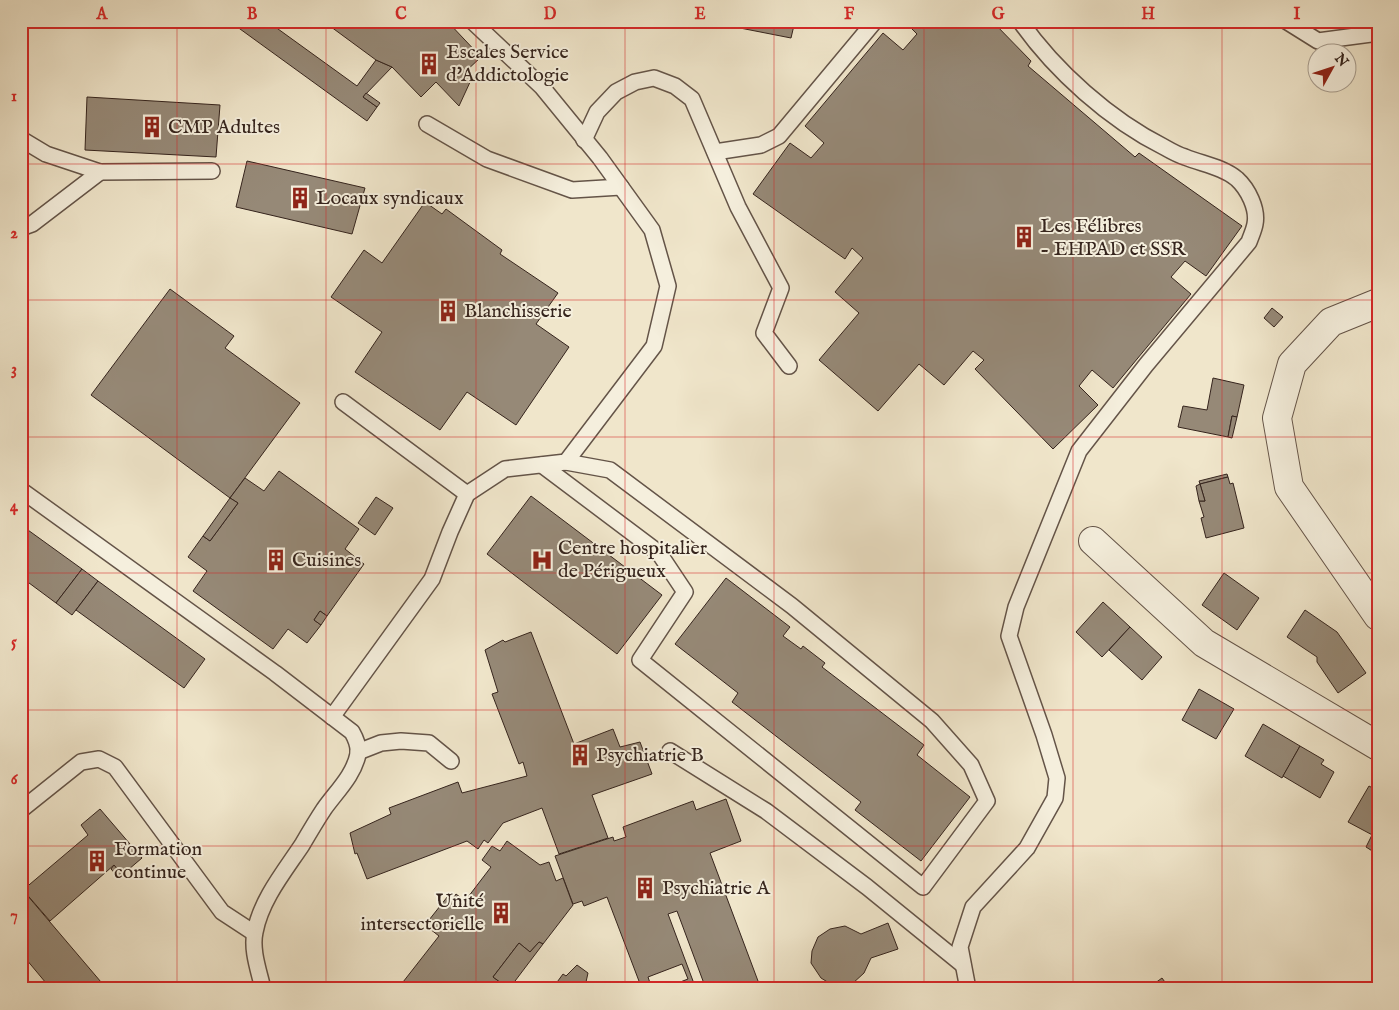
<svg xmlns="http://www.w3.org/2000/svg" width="1399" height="1010" viewBox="0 0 1399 1010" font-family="'IM FELL English',serif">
<rect width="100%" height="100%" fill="#f0e6cb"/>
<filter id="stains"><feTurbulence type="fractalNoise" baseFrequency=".004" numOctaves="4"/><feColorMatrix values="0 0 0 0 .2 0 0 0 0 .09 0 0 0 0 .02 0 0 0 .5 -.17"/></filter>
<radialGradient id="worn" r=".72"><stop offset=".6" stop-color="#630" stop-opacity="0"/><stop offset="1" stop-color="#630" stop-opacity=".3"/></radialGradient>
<g fill="#968977" stroke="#35241d">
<path d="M229,21h38l90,65 19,-26 16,7 -29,30 14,10 -10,14z"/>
<path d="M323,21h124l34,36 -17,16 7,7 -12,26 -23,-24 -15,15 -29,-30 -16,-7z"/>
<path d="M742,21h53l-4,17 -51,-10z"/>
<path d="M904,21h88l39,40 -3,5 107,91 4,-4 103,73 -36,50 -21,-15 -14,16 20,17 -78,94 -21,-18 -13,16 19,19 -45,44 -78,-80 9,-9 -11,-9 -29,34 -25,-21 -41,47 -59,-51 40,-47 -24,-21 28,-34 -11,-10 -7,11 -92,-65 37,-51 21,15 13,-15 -19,-17 78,-93 20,17 14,-16z"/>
<path d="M366,93l14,10 -3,4 -14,-10z"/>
<path d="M87,97l133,8 -4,52 -131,-7z"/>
<path d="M247,161l118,27 -13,46 -116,-27z"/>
<path d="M425,202l17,12 4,-5 56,41 -2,4 58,39 -22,31 33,23 -53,78 -49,-33 -27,38 -85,-58 27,-40 -51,-35 33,-47 18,13z"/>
<path d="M170,289l64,47 -9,12 75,55 -70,95 -139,-103z"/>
<path d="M1272,308l11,9 -9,10 -10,-9z"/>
<path d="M1213,378l31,7 -7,32 -5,-1 -4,21 -50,-10 5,-21 24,4z"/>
<path d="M1232,416l5,1 -5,21 -4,-1z"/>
<path d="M279,471l80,58 -14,20 19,15 -37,52 -7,-5 -6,9 7,5 -14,18 -19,-14 -15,20 -80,-58 14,-20 -19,-14 15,-21 7,5 28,-38 -8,-5 15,-20 19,13z"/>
<path d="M1227,474l1,3 -28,7 -1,-3z"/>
<path d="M1228,477l2,7 3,-1 11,45 -38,10 -5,-20 3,-1 -5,-16h6l-5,-17z"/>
<path d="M1200,484l5,17h-6l-3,-15z"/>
<path d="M531,496l131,99 -45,59 -130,-100z"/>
<path d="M376,497l17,11 -18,27 -17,-12z"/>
<path d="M230,498l8,5 -28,38 -7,-5z"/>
<path d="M21,525l61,44 -26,34 -35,-26z"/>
<path d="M82,569l16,12 -26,34 -16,-12z"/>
<path d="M1224,573l35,25 -22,32 -35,-25z"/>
<path d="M726,578l64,49 -7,9 18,13 2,-3 22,17 -3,4 102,78 -7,10 53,42 -49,64 -66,-51 6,-8 -129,-100 6,-9 -63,-49z"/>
<path d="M98,581l107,78 -21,29 -108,-78z"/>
<path d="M1103,602l27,25 -28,30 -26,-25z"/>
<path d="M1305,610l32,22 29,41 -28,20 -21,-31v-5l-30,-20z"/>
<path d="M320,611l7,5 -6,9 -7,-5z"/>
<path d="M1130,627l32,30 -20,23 -33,-30z"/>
<path d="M531,632l43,112 39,-15 7,18 20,-5 12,32 -60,21 16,43 -49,16 -17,-46 -39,15 -15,20 -4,-3 -6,9 -11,-8 -100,38 -10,-26 -2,1 -5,-21 41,-19 -2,-6 69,-26 4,11 65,-17 -4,-14 -4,2 -27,-70 6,-2 -13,-42 18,-10 2,2z"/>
<path d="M1199,689l35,20 -18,30 -34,-19z"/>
<path d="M1263,724l37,22 -18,32 -37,-22z"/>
<path d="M1300,746l24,14 -3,4 13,8 -14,26 -37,-22z"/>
<path d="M1369,786l9,5v47l-30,-16z"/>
<path d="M726,799l15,42 -31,12 51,136h-55l-29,-78 -9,3 28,75h-34l26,-10 -6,-15 -34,13 4,12h-10l-35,-92 -23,9 -2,-5 -9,3 -18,-48 58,-19 1,4 12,-4 -3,-10 70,-26 3,9z"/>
<path d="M100,809l42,49 -20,17 -8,-10 -64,56 -27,-31 65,-55 -7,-10z"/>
<path d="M1372,835l6,3 -1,16 -11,-7z"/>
<path d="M507,841l33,24 9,-3 7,19 7,-3 10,27 -30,39 -4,-2 -9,10 -11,-9 -26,34 11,8 -2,4h-90l-9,-7 36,-46 -9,-7 4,-5 -5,-4 19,-24 4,4 4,-6 9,7 26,-34 -9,-7 10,-14 8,5z"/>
<path d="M114,865l8,10 -3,3 -8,-9z"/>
<path d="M21,888l80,94 -8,7h-42l-30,-36z"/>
<path d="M888,923l10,26 -27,9 -7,15 -12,11 -18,2 -13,-8 -10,-15 1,-12 6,-14 12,-8 15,-3 16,8z"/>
<path d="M539,942l4,2 -34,45h-7l2,-4 -11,-8 26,-34 11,9z"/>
<path d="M577,965l11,8 -2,9 -4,7h-30l11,-15 3,2z"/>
<path d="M1162,978l8,11h-23z"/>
</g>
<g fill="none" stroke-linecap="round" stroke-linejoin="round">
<g stroke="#645448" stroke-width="18">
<g id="service">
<path d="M1286,21l32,20 53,-7 7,-3"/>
<path d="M427,124l60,35 85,31 49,-3"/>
<path d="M21,139l25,15 54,18 112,-1"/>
<path d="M584,140l13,-28 19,-20 19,-10 19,-4 21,8 17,13 46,108 43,81 -17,45 25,33"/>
<path d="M715,152l46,-7 18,-9 96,-115"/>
<path d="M21,228l11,-4 68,-52"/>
<path d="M343,402l124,92"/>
<path d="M542,465l117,88 26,39 -45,68 283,227 64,-86 -16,-36 -39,-44 -140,-115 -182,-136 -44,-8"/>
<path d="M21,490l254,183 77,59c4,7 7,14 6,22 -4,21 -22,38 -34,55 -8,12 -15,24 -22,36 -18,27 -41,55 -47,87 -4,18 4,39 8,57"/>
<path d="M332,717l100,-138 18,-47 17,-38 38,-25 61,-7 88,-116 14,-60 -16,-56 -52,-72 -58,-71 -70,-66"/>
<path d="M670,751l96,60 101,76 96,78"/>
<path d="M358,752l23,-9 20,-2 28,2 22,18"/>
<path d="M21,810l60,-48 18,-3 16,8 107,145 32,21"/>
<path d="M968,989l-8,-42 13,-40 54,-59 28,-50 2,-20 -13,-43 -35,-99 7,-29 63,-156 67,-86 103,-123c2,-6 5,-12 6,-18 3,-15 -7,-35 -18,-45 -14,-12 -35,-15 -52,-22 -7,-2 -14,-6 -21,-10 -54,-27 -109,-76 -144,-126"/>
</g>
</g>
<g stroke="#645448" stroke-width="30">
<g id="minor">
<path d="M1378,303l-47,19 -39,42 -15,54 12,69 89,129"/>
<path d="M1093,541l111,102 174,103"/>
</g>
</g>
<use href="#service" stroke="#f5efdd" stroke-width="15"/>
<use href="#minor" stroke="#f5efdd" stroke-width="28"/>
</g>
<path fill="none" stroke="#d62828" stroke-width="1" stroke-opacity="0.55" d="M177,21v968M326,21v968M476,21v968M625,21v968M774,21v968M924,21v968M1073,21v968M1222,21v968M21,164h1357M21,300h1357M21,437h1357M21,573h1357M21,710h1357M21,846h1357"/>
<defs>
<g id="building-bare" transform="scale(1.725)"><path d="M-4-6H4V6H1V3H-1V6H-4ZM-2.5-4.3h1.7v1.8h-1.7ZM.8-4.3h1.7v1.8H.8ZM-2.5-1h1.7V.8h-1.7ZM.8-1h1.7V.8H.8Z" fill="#8f2418" stroke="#f5efdd" stroke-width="2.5" paint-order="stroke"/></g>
<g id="hospital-bare" transform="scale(1.725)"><path d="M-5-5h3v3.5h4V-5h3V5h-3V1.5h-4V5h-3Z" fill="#8f2418" stroke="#f5efdd" stroke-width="2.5" paint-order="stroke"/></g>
</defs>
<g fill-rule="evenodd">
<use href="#building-bare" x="429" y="64"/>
<use href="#building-bare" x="152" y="127"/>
<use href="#building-bare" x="300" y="198"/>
<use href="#building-bare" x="1024" y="237"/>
<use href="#building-bare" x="448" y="311"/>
<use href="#building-bare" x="276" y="560"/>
<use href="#hospital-bare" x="542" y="560"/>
<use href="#building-bare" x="580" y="755"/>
<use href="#building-bare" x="97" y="861"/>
<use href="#building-bare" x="645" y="888"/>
<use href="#building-bare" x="501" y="913"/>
</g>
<g text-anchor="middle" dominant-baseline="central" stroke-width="4" stroke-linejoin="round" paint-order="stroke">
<g font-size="20" fill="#35241d" stroke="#f5efdd" text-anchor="start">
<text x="446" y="52">Escales Service<tspan x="446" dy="23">d'Addictologie</tspan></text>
<text x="168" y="127">CMP Adultes</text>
<text x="316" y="198">Locaux syndicaux</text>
<text x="1040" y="226">Les Félibres<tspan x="1040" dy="23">- EHPAD et SSR</tspan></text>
<text x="464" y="311">Blanchisserie</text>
<text x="558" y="548">Centre hospitalier<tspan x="558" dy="23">de Périgueux</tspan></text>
<text x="292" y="560">Cuisines</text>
<text x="596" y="755">Psychiatrie B</text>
<text x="114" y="849">Formation<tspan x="114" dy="23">continue</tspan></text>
<text x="662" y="888">Psychiatrie A</text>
<text x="484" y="901" text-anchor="end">Unité<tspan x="484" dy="23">intersectorielle</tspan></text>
</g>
</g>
<rect width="1399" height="1010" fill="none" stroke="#f0e6cb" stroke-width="55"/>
<g transform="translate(1332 68) rotate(50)"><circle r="24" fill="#f5efdd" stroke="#a89e90"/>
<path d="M0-4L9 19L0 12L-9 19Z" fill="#8f2418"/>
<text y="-8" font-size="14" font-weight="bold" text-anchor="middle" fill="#35241d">N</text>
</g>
<rect x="28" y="28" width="1344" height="954" fill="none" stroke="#d62828" stroke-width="2"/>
<g font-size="16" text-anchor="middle" font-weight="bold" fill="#d62828">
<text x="102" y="19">A</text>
<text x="252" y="19">B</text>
<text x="401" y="19">C</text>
<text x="550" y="19">D</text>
<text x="700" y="19">E</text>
<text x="849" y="19">F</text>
<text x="998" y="19">G</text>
<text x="1148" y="19">H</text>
<text x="1297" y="19">I</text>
<text x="14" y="101">1</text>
<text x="14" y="238">2</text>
<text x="14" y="374">3</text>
<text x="14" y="511">4</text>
<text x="14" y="647">5</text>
<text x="14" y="784">6</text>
<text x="14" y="920">7</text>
</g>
<rect width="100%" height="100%" filter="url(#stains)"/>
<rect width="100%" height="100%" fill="url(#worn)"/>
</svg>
